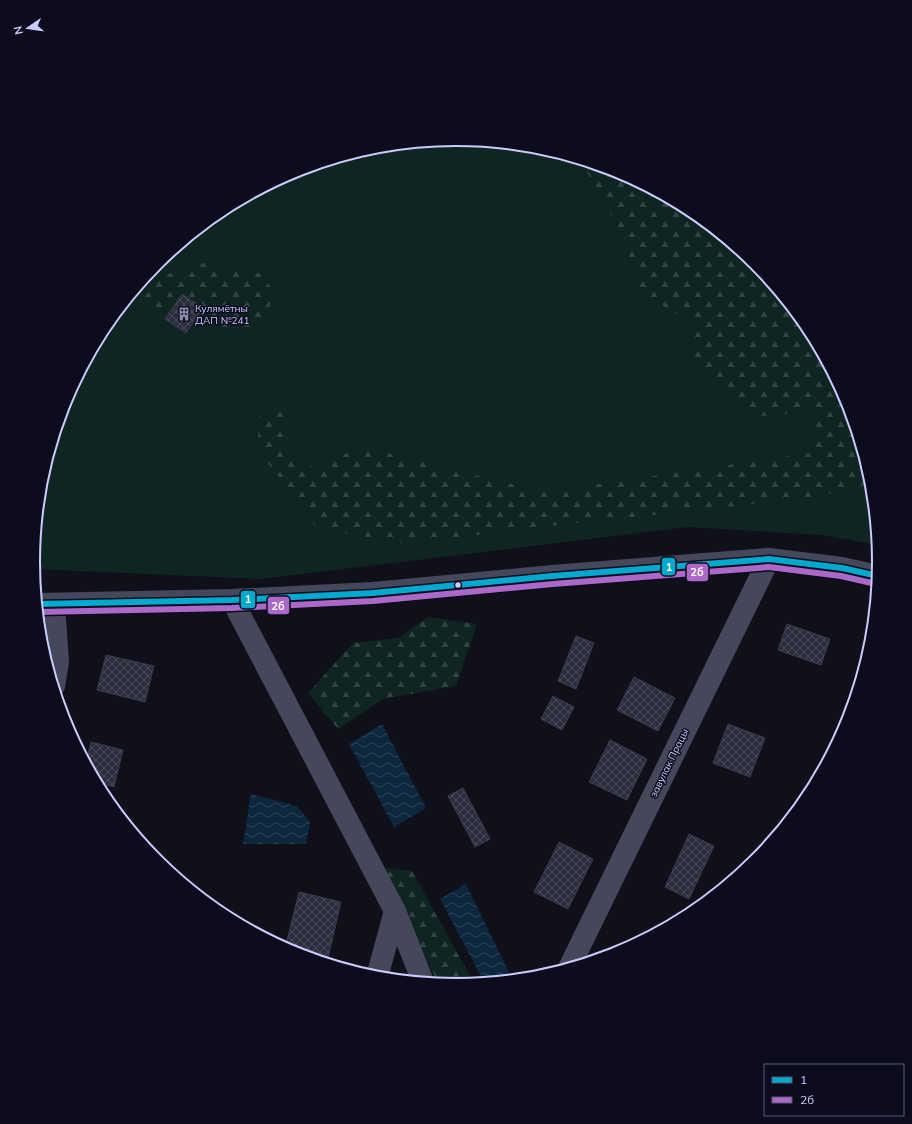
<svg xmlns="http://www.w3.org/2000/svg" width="912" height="1124" viewBox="0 0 912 1124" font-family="Mulish,sans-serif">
<defs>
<pattern id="forest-firs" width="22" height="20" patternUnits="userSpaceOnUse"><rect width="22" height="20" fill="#0f2522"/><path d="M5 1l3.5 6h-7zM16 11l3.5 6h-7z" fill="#314343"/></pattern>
<pattern id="water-waves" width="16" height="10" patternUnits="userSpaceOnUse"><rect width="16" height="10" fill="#0c273e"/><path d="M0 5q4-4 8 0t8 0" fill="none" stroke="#2e455b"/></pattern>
<pattern id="building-cross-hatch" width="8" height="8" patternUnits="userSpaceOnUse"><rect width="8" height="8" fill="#2d2e3d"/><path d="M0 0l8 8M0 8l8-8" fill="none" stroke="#4a4b5a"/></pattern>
</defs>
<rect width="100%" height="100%" fill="#10101a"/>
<path fill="#0f2522" d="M456,139l83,8 79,24 73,39 64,53 53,64 39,73 24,80 6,65 -55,-10 -134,-8 -427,52 -227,-10 -1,-7 8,-83 24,-79 39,-73 53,-64 64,-53 73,-39 80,-24z"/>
<g fill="url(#forest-firs)">
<path d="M580,160l38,11 73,39 64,53 53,64 39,73 24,80v4l-61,14 -279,30 -125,16 -89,-16 -60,-79 3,-34 13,-7 13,7 1,32 29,23 44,-24 73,19 112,27 265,-39 9,-42 -69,6 -64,-58 12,-33 -59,-34 -16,-57z"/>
<path d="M203,263l56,10 15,18 -9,32 -43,12 -19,-27 -21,-14 -17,25 -13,-6 -9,-14 19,-23z"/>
<path d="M428,617l49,7 -21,62 -73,13 -45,30 -30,-36 45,-50 45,-5z"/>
<path d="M382,868l30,3 62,112 -18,2 -18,-2z"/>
</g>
<g fill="url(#water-waves)">
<path d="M382,724l44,84 -32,19 -45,-83z"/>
<path d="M251,794l46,12 13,16 -4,22h-63z"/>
<path d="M466,884l46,95 -28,3 -44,-83z"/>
</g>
<g fill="url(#building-cross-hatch)" stroke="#3b3a4e">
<path d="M182,294l21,14 -17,25 -21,-14z"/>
<path d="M787,624l43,15 -9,26 -43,-15z"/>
<path d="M576,636l18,7 -18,46 -18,-8z"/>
<path d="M106,655l48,11 -9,36 -48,-12z"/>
<path d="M634,677l41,21 -17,33 -41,-21z"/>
<path d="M553,696l21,11 -12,23 -21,-11z"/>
<path d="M728,724l37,14 -15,39 -37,-14z"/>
<path d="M610,740l37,19 -20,41 -38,-18z"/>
<path d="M91,742l32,8 -9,37 -18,-5 -10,-19z"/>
<path d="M463,788l27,51 -15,8 -27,-51z"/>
<path d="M689,834l25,12 -25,53 -24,-12z"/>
<path d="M559,842l34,17 -25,50 -34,-17z"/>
<path d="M299,892l42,10 -14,60 -33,-9 -9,-5z"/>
<path d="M653,928l6,3 -9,5z"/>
</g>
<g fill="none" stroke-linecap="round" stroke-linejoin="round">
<g stroke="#45475b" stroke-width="22">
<path d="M232,600l163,311 28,71"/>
<path d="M54,686l4,-24 -4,-58"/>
<path d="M569,968l200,-409"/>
<path d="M377,977l18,-66"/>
</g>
<path stroke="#45475b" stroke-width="22" d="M37,604l195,-4 141,-7 179,-17 217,-17 73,9 36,8"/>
<g stroke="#0d0c1e" stroke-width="9">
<path id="bus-1" d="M37,604l195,-4 141,-7 179,-17 217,-17 73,9 36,8"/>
</g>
<g stroke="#0d0c1e" stroke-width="9">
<path id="bus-2" d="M38,612l194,-4 141,-7 180,-17 216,-17 72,9 35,8"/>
</g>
<use href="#bus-1" stroke="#00a9ce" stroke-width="6"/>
<use href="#bus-2" stroke="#ac68c9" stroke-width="6"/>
</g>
<defs>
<g id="building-bare" transform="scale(1.08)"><path d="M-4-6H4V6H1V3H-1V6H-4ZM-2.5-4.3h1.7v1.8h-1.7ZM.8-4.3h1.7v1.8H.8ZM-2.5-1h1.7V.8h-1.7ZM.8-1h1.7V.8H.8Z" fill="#898aae" stroke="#0d0c1e" stroke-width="2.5" paint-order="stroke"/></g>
</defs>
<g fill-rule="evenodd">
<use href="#building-bare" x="184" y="314"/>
</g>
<circle fill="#caccfe" stroke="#0d0c1e" stroke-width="1.5" cx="458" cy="585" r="3.5"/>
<g text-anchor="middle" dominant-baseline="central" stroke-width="3" stroke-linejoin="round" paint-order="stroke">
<g font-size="10" fill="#caccfe" stroke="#0d0c1e" text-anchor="start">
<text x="195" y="308">Кулямётны<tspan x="195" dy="12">ДАП №241</tspan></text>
</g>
<g font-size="10" fill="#caccfe" stroke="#0d0c1e">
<text transform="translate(669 763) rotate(-64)">завулак Працы</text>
</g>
</g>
<path d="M0 0H912V1124H0ZM40 562a416 416 0 1 1 832 0a416 416 0 1 1-832 0Z" fill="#0d0c1e" fill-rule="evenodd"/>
<path fill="none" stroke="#caccfe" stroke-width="2" d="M40 562a416 416 0 1 1 832 0a416 416 0 1 1-832 0Z"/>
<g stroke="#0d0c1e" stroke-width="1.5">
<rect x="661" y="557" width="15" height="19" rx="4" fill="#00a9ce"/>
<rect x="686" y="563" width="23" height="19" rx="4" fill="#ac68c9"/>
<rect x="240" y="590" width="16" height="19" rx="4" fill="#00a9ce"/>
<rect x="267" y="596" width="23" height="19" rx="4" fill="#ac68c9"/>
</g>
<g font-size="11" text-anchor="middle" font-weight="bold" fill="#fff">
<text x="669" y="571">1</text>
<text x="697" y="576">2б</text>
<text x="248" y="603">1</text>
<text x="278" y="610">2б</text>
</g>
<rect x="764" y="1064" width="140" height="52" fill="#0d0c1e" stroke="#595978"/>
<rect x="772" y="1077" width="20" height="6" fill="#00a9ce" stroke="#595978"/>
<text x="800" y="1084" font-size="12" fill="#caccfe">1</text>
<rect x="772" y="1097" width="20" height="6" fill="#ac68c9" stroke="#595978"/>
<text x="800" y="1104" font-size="12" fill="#caccfe">2б</text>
<g transform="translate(28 28) rotate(257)" stroke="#0d0c1e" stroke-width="3" paint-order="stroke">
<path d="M0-3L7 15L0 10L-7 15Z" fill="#caccfe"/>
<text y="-6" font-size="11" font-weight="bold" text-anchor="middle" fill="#caccfe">N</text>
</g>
</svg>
